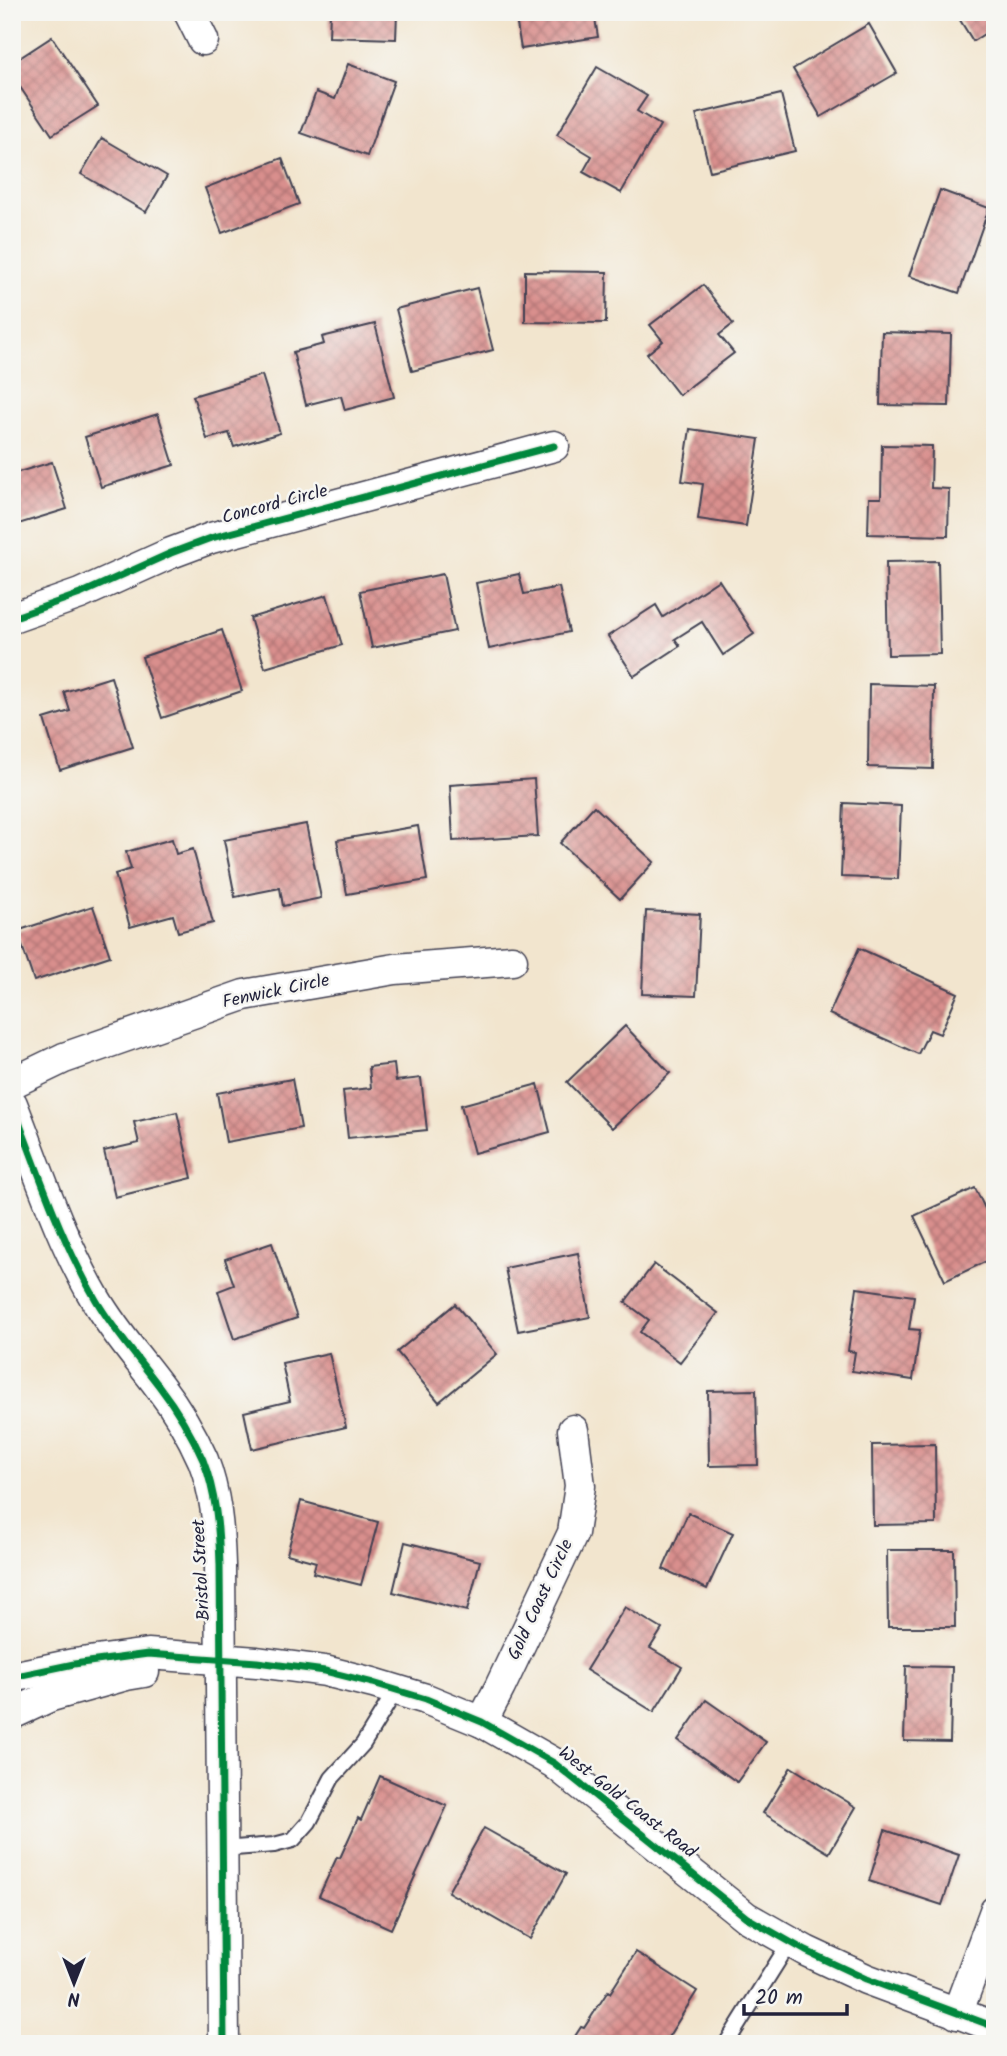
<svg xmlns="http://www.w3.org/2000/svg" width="1007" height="2056" viewBox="0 0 1007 2056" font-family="Kalam,sans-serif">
<defs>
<pattern id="building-cross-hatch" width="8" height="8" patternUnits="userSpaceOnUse" patternTransform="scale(1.75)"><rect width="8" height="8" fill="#d98f8d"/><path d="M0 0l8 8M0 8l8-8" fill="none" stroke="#b07474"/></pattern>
</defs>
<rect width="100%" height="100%" fill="#f6f6f2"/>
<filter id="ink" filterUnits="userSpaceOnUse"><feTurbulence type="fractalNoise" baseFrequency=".0143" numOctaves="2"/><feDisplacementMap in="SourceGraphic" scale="14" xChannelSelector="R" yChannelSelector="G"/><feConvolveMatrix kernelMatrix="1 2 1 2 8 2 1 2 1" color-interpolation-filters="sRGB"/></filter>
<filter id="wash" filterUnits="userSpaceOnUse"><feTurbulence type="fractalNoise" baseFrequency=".00686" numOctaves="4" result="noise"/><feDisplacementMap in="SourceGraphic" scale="28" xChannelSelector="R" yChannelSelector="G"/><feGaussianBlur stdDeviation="1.57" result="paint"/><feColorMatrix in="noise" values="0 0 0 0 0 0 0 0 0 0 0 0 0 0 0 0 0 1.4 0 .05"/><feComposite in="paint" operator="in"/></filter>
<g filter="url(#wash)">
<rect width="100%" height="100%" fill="#f2e5ce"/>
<g id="blocks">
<g fill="url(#building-cross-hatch)">
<path d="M330,12h67l-1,27 -67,-2z"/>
<path d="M515,12h79l4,25 -77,12z"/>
<path d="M955,12h40v15l-22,14z"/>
<path d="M869,24l28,49 -76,44 -28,-48z"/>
<path d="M52,37l46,69 -46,29 -40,-60v-12z"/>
<path d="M348,64l46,17 -27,75 -66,-23 15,-41 19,7z"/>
<path d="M597,67l50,29 -10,15 23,14 -39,68 -38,-21 9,-16 -35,-21z"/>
<path d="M781,94l14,57 -85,20 -14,-57z"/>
<path d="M102,138l65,38 -21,36 -65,-38z"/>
<path d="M282,158l17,46 -77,29 -17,-45z"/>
<path d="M940,190l49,18 -30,85 -50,-17z"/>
<path d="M525,271l82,1 -1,51 -81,-1z"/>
<path d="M703,285l30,39 -14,11 15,18 -55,42 -32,-41 16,-13 -13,-16z"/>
<path d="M477,288l16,62 -81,21 -16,-62z"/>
<path d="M375,324l19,73 -49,13 -4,-14 -35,9 -13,-53 31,-8 -2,-7z"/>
<path d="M882,332l69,2 -2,72 -69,-1z"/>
<path d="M262,375l18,58 -46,14 -5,-14 -22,6 -14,-43z"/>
<path d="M158,414l16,51 -73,22 -16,-50z"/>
<path d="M690,429l69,10 -13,87 -48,-7 5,-35 -21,-3z"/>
<path d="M882,445l50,1 -1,42 18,1 -1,47 -80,-2 1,-36h12z"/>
<path d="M52,462l15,47 -55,17v-52z"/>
<path d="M938,561l2,93 -52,1 -2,-93z"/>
<path d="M443,574l12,57 -83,17 -12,-57z"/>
<path d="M519,574l5,20 35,-7 10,45 -80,17 -13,-66z"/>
<path d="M719,580l35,54 -31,21 -21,-33 -27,17 5,7 -46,30 -26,-40 48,-31 7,12z"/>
<path d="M327,595l15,50 -77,23 -15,-50z"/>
<path d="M222,630l20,61 -80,27 -20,-61z"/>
<path d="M111,677l22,70 -73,23 -16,-51 26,-8 -6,-19z"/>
<path d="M869,684l65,2 -1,83 -65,-2z"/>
<path d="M534,779l4,57 -85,5 -3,-56z"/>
<path d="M844,803l57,3 -3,73 -57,-2z"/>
<path d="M594,806l60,56 -34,37 -60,-56z"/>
<path d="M306,824l15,74 -38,8 -3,-18 -45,9 -11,-57z"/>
<path d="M418,826l9,54 -80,14 -10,-54z"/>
<path d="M172,839l4,15 17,-5 20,74 -35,9 -5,-17 -43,12 -15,-53 16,-5 -5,-17z"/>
<path d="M93,906l17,50 -76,25 -17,-50z"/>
<path d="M646,911l54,3 -4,82 -54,-2z"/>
<path d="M859,948l99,45 -18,41 -10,-4 -12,24 -89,-40z"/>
<path d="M625,1026l45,47 -58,55 -45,-46z"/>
<path d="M394,1064l2,17 25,-3 6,52 -79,8 -5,-47 28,-3 -2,-21z"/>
<path d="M292,1079l9,49 -75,14 -9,-49z"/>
<path d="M538,1084l12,48 -76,21 -13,-48z"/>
<path d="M177,1112l15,66 -77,19 -11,-46 35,-8 -5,-21z"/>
<path d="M975,1188l20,41v28l-50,24 -31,-65z"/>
<path d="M272,1243l25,75 -63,21 -16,-48 16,-6 -9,-26z"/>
<path d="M578,1253l12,64 -72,14 -13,-63z"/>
<path d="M654,1264l64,49 -38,49 -40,-30 9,-12 -24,-18z"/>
<path d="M857,1288l57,8 -5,33 11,1 -7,50 -61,-9 3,-19 -7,-1z"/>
<path d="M455,1304l42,50 -58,48 -42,-50z"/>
<path d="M329,1353l17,74 -94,22 -8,-37 46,-11 -8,-38z"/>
<path d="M756,1390l2,75 -49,1 -1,-75z"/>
<path d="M935,1444l1,80 -63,1 -1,-80z"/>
<path d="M301,1501l77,21 -17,63 -48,-12 3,-11 -29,-8z"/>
<path d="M688,1513l45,20 -26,56 -44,-20z"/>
<path d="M405,1542l75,19 -13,50 -74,-19z"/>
<path d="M887,1550h67l1,77h-67z"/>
<path d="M625,1607l37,22 -12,19 32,19 -28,45 -68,-42z"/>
<path d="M906,1666l46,1 -2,75 -46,-1z"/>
<path d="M706,1700l60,42 -29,40 -59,-42z"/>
<path d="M791,1767l65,40 -27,46 -66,-40z"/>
<path d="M380,1776l67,30 -56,123 -72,-33 18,-39 3,1 18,-40 3,2z"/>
<path d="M484,1828l82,46 -36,65 -82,-47z"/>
<path d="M885,1830l74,25 -17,50 -73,-24z"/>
<path d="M636,1952l61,39 -33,53h-94l11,-17 3,1 24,-37 2,2z"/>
</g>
</g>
</g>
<g filter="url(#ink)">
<use href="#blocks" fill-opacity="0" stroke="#413f51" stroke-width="2"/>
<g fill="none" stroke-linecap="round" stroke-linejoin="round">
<g stroke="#413f51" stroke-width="18">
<g id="service">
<path d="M222,1849l52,-4 19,-5 16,-18 23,-44 31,-34 33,-54"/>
<path d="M726,2044l64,-102"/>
</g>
</g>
<g stroke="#413f51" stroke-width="33">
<g id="minor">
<path d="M189,12l14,28"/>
<path d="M12,618l68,-24 91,-41 40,-15 343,-92"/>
<path d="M12,1083l52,-25 180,-63 151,-26 117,-9"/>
<path d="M12,1104c26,66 48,135 84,196 18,31 42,58 63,86 17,22 33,49 44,74 13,33 16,70 17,105l4,479"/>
<path d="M12,1677l62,-13 74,-10 109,8 68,9 48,12 53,16 56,23 72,41 192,154 60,34 60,28 129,48"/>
<path d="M12,1714l39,-18 75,-21 18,-3"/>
<path d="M482,1722l18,-35 73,-154 7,-47 -7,-56"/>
<path d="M957,2014l38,-103"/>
</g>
</g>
<use href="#service" stroke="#fff" stroke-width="14"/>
<use href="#minor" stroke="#fff" stroke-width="30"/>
<g stroke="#f6f6f2" stroke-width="11">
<g id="cycleway">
<path d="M12,618l68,-24 91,-41 40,-15 343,-92"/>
<path d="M12,1104c26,66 48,135 84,196 18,31 42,58 63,86 17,22 33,49 44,74 13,33 16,70 17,105l4,479"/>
<path d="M12,1677l62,-13 74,-10 109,8 68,9 48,12 53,16 56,23 72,41 192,154 60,34 60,28 129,48"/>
</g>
</g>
<use href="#cycleway" stroke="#00873e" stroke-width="7"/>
</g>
</g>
<g text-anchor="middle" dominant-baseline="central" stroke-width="5" stroke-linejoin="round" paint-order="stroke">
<g font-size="18" fill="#22223b" stroke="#f6f6f2">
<text transform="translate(275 505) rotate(-15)">Concord Circle</text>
<text transform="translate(276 992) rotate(-12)">Fenwick Circle</text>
<text transform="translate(202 1570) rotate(-93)">Bristol Street</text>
<text transform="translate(541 1600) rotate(-65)">Gold Coast Circle</text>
<text transform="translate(627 1803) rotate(38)">West Gold Coast Road</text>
</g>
</g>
<rect width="1007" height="2056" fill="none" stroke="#f6f6f2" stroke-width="42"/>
<g transform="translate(74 1983) rotate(180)" stroke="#f6f6f2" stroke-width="5" paint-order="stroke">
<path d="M0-5L12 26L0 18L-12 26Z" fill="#22223b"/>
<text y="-10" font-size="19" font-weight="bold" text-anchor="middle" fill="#22223b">N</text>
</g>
<path d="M744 2004v10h103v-10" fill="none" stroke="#22223b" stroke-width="3.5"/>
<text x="755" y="2004" font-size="21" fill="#22223b" stroke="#f6f6f2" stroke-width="5" paint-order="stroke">20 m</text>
</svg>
